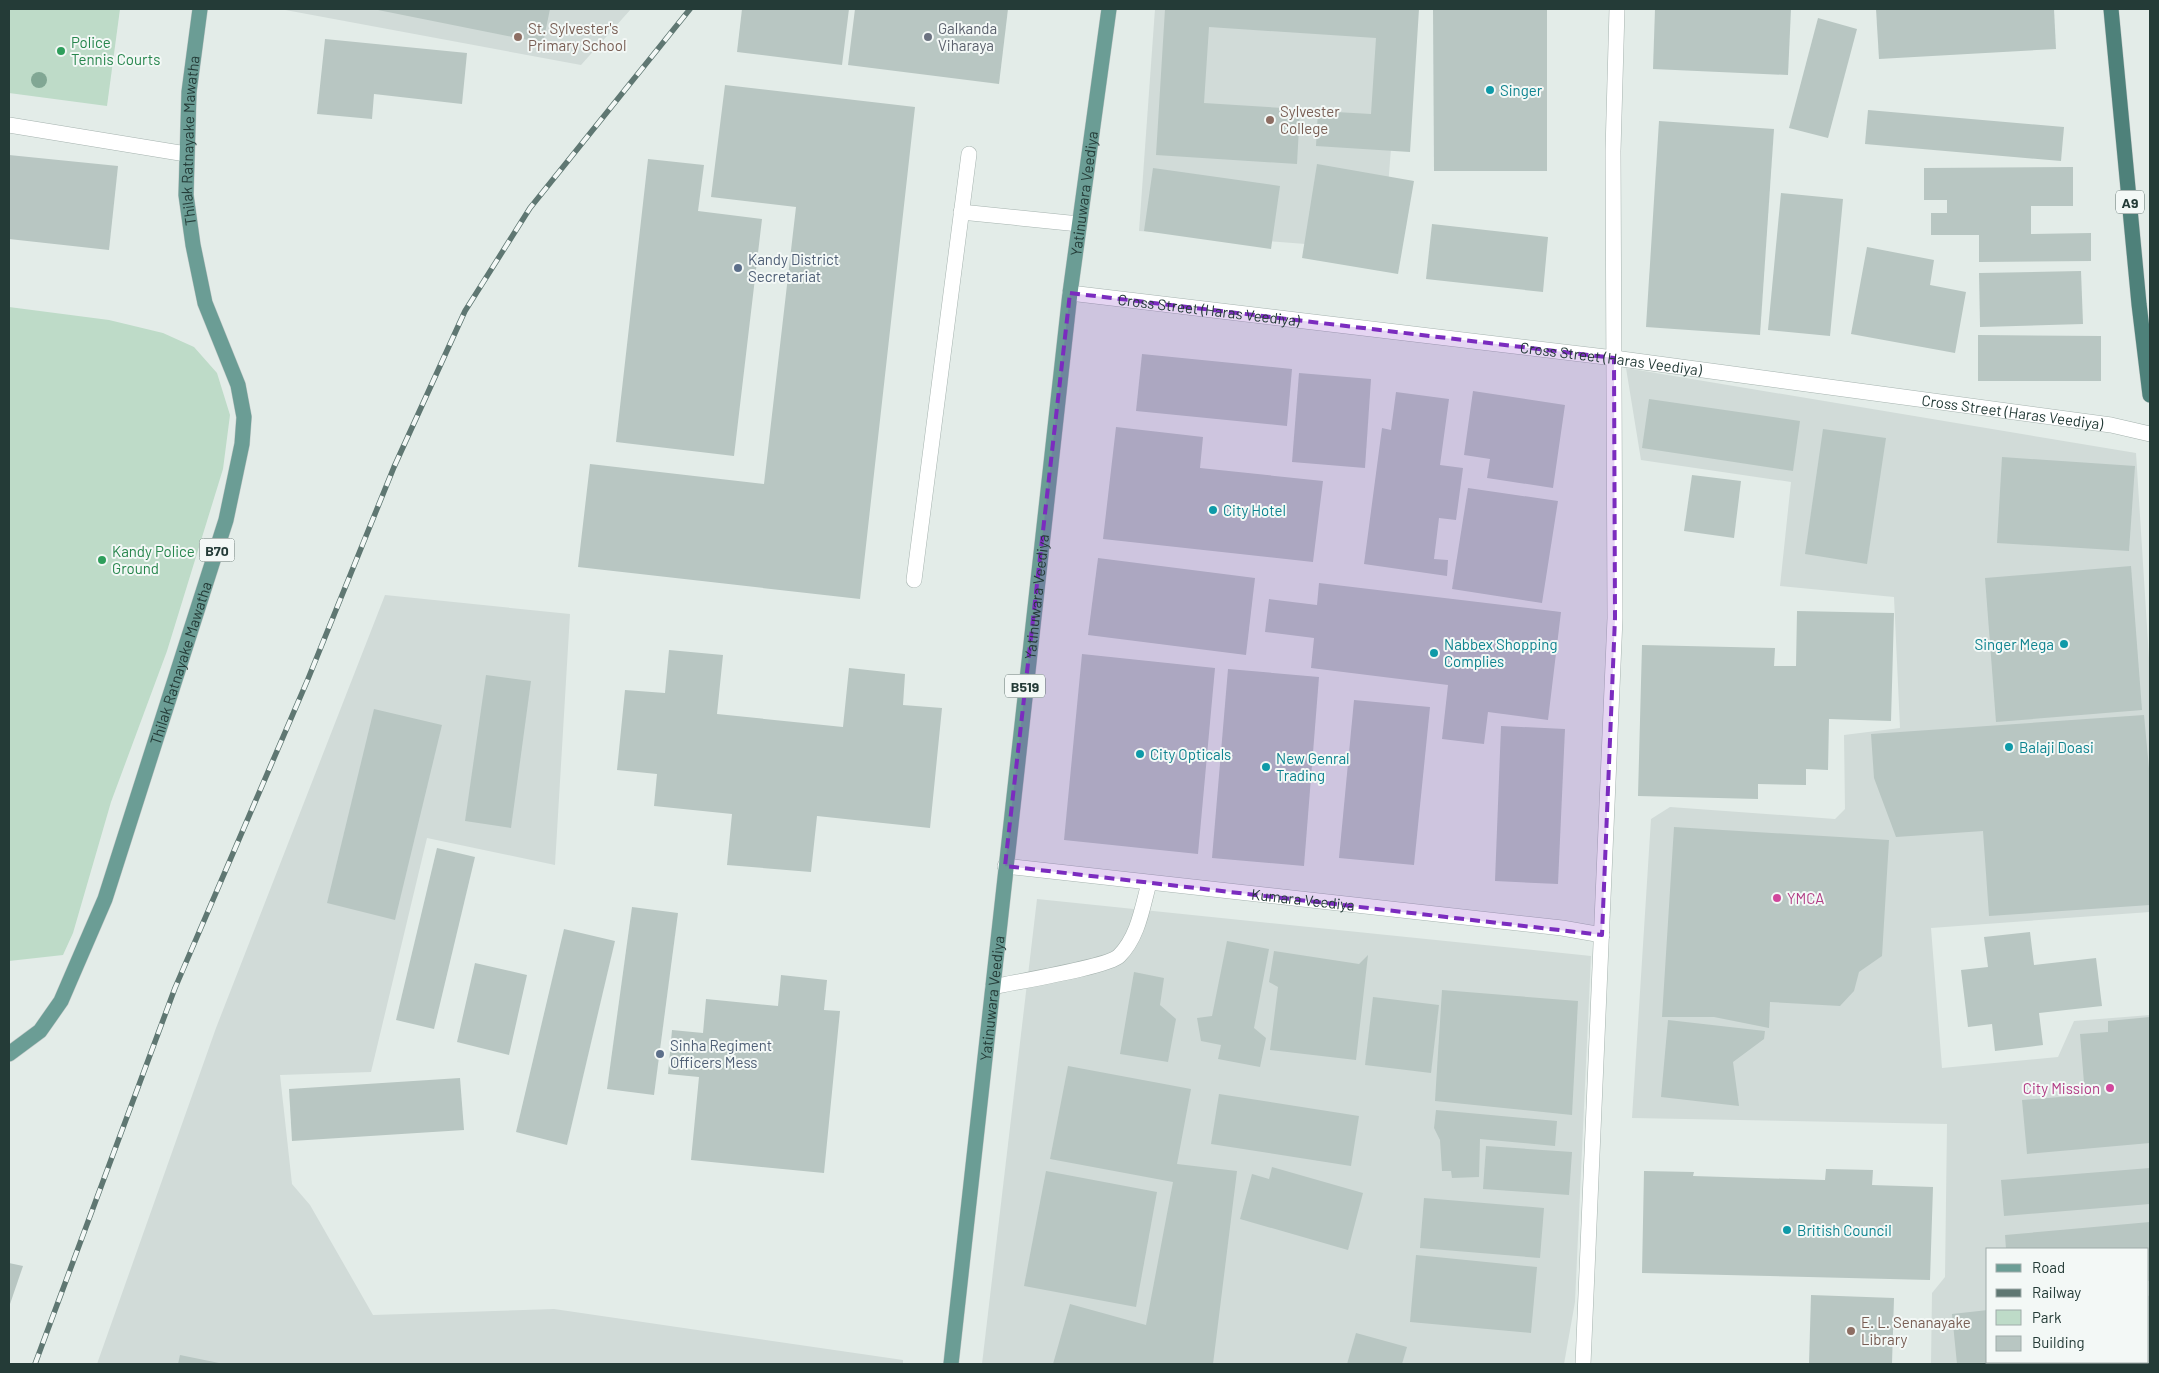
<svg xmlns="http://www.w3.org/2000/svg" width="2159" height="1373" viewBox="0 0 2159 1373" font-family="Barlow,sans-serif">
<rect width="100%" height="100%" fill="#e3ece8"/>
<g fill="#d1dbd8" fill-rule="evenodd">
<path d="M280,9h351l-50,56z"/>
<path d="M1155,9h247l-19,241 -244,-19z"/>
<path d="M1626,368l510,85 14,221v238l-219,16 11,140 116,-11 16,-36 76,-6v349h-219l1,-71 13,-16 2,-153 -315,-6 19,-299 19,-12 165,12 10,-10 -1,-74 56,-7 -6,-131 -114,-11 11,-104 -150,-22zM1988,1249h160v113h-160z"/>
<path d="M385,595l185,19 -15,251 -128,-27 -56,234 -91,3 12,109 18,21 63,110 181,-6 349,51v4h-806l119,-336z"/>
<path d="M1037,899l554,57 -16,346 -11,62h-582z"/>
</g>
<g fill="#bedbc8">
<path d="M9,9h111l-13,97 -98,-13z"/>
<path d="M9,307l100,13 54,13 31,14 23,26 13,42 -7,54 -56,182 -56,151 -38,131 -10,22 -54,6z"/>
</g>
<g fill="#b8c6c2">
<path d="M373,9h177l-7,34z"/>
<path d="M742,9h107l-7,56 -105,-13z"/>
<path d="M855,9h153l-9,75 -151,-19z"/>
<path d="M1165,9h254l-9,143 -94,-6 2,-35 53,3 5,-76 -167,-11 -5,76 96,6 -3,55 -141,-9z"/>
<path d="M1433,9h114v162h-113z"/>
<path d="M1655,9h136l-3,66 -135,-6z"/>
<path d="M1876,9h178l2,40 -177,10z"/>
<path d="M1818,18l39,11 -29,109 -39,-10z"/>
<path d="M325,39l142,14 -5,51 -88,-10 -2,25 -55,-5z"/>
<path d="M725,85l190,22 -55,492 -282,-32 12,-103 174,20 32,-277 -85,-10z"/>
<path d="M1868,110l196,17 -3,34 -196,-17z"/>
<path d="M1659,121l115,8 -14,206 -114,-8z"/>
<path d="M9,155l109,11 -9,84 -100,-11z"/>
<path d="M648,159l56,6 -6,46 64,8 -28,237 -118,-14z"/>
<path d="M1317,164l97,17 -16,93 -96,-16z"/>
<path d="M2073,167v39h-42v28l60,-1v28l-112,1v-27h-48v-22h16v-13h-23v-32z"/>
<path d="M1153,168l127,18 -9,63 -127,-18z"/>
<path d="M1781,193l62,6 -13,137 -62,-6z"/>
<path d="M1432,224l116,13 -5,55 -117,-13z"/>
<path d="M1867,247l67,13 -4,25 36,7 -11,61 -104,-19z"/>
<path d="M2081,271l2,53 -103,3 -1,-54z"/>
<path d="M1978,335l123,1v45h-123z"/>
<path d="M1142,354l150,15 -5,57 -151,-15z"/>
<path d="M1299,373l72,6 -6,89 -73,-6z"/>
<path d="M1473,391l92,14 -12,83 -66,-10 3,-19 -26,-4z"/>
<path d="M1396,392l53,7 -9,66 23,3 -7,52 -17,-2 -5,41 14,1 -1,16 -83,-12 18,-136 9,2z"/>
<path d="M1649,399l151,22 -7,50 -151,-23z"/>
<path d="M1116,427l87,10 -3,31 123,13 -10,81 -210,-23z"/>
<path d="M1823,429l63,9 -19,126 -62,-10z"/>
<path d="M2002,457l133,9 -6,85 -132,-8z"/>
<path d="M1692,475l49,6 -7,57 -50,-7z"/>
<path d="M1468,488l90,13 -16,102 -90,-14z"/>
<path d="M1098,558l157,20 -9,77 -158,-20z"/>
<path d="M2131,566l11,144 -146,12 -11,-144z"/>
<path d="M1319,583l242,29 -13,108 -60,-8 -4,32 -42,-5 6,-54 -137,-17 3,-30 -49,-6 4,-33 48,6z"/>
<path d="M1797,611l97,2 -3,108 -62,-2 -1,51 -22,-1v16l-48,-1v15l-120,-3 4,-151 133,3 -1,18h22z"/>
<path d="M669,650l54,5 -6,59 126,13 6,-59 56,6 -2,31 39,3 -12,120 -113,-12 -6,56 -84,-7 5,-51 -78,-8 3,-32 -40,-4 8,-80 40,3z"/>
<path d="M1082,654l133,14 -17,186 -134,-14z"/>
<path d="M1228,669l91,8 -15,189 -92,-8z"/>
<path d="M486,675l45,6 -20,147 -46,-7z"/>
<path d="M1354,700l76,7 -16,158 -75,-7z"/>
<path d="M374,709l68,16 -47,195 -68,-17z"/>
<path d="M2144,715l6,64v126l-161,11 -6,-85 -87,6 -22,-59 -3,-44z"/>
<path d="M1501,726l64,3 -7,155 -63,-3z"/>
<path d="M1674,827l215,13 -7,116 -23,16 -5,19 -14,15 -70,-4 -1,26 -55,-11h-52z"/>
<path d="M437,848l38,9 -41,172 -38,-9z"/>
<path d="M632,907l46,6 -24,182 -47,-6z"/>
<path d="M564,929l51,12 -48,204 -51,-13z"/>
<path d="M2030,932l4,33 62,-7 6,48 -63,7 4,32 -48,6 -3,-27 -24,3 -7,-57 27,-3 -4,-30z"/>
<path d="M1227,941l42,8 -15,79 12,10 -6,29 -42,-8 3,-14 -20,-4 -4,-23 15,-2z"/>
<path d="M1274,951l85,13 9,-9 -12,105 -86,-10 8,-63 -9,-5z"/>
<path d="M475,963l52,12 -18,80 -52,-13z"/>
<path d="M1134,972l30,6 -4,27 16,14 -8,43 -48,-8z"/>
<path d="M781,975l46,5 -3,30 16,1 -16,162 -133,-13 8,-83 -31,-3 4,-44 31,3 3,-34 72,7z"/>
<path d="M1442,990l136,11 -6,114 -137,-14z"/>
<path d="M1373,997l66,8 -8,68 -66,-8z"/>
<path d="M2150,1017v126l-123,11 -5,-54 63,-5 -5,-61 28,-2v-11z"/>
<path d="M1668,1020l97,11 -1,8 -31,23 6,44 -78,-9z"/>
<path d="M1068,1066l123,23 -14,75 60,7 -24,193h-160l17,-60 76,21 27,-143 -123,-23z"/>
<path d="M460,1078l4,52 -172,11 -3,-52z"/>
<path d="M1219,1094l140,22 -8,50 -140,-22z"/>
<path d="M1436,1110l121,11 -2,25 -75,-7 -1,38 -27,1 -1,-7h-9l-2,-31 -6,-12z"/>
<path d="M1486,1146l86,6 -3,43 -86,-6z"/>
<path d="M1272,1167l91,26 -15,57 -108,-31 12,-45 17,5z"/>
<path d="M2150,1168v36l-146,12 -3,-36z"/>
<path d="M1826,1169l47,1 -1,15 61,2 -3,93 -288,-7 2,-102 50,1 -1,4 132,4z"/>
<path d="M1046,1171l111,21 -21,115 -112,-21z"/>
<path d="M1424,1198l120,10 -4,50 -120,-10z"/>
<path d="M2150,1222v59h-2v-32h-142l-1,-14z"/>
<path d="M1416,1255l121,12 -6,66 -121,-11z"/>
<path d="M9,1263l14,3 -14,41z"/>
<path d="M1811,1295l83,3 -2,66h-83z"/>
<path d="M2150,1295v69h-193l-5,-50 36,-4v52h160v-66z"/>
<path d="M1356,1333l51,14 -5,17h-55z"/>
<path d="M180,1355l39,8v1h-41z"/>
</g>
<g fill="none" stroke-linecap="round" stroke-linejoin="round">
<g stroke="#a6b3af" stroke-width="16">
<g id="service">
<path d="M9,125l177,29"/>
<path d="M961,212l118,12"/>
<path d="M914,580l55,-426"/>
<path d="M993,987c21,-5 115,-20 126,-31 19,-19 23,-47 30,-73"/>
</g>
</g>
<g stroke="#a6b3af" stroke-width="16">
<g id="tertiary">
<path id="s1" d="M1070,293l544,65 497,67 39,9"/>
<path id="s2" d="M1005,866l557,62 40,7"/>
<path d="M1583,1364l32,-746 -2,-467 4,-142"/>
</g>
</g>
<g stroke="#c2c8c7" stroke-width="16">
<g id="primary">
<path id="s3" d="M9,1054l31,-23 21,-30 44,-102 121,-379 16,-76 2,-27 -6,-32 -33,-82 -12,-58 -7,-50 3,-103 11,-83"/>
<path id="s4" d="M951,1364l119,-1071 39,-284"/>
</g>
</g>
<g stroke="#c2c8c7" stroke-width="16">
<path id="trunk" d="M2111,9l28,295 11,91"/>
</g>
<use href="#service" stroke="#fff" stroke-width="15"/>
<use href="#tertiary" stroke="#fff" stroke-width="15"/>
<use href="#primary" stroke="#6b9d95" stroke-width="15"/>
<use href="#trunk" stroke="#4e817a" stroke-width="15"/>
<g stroke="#5f7772" stroke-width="5.5">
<path id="rail" d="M35,1364l140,-376 133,-309 86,-212 71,-156 65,-103 160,-199"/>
</g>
<use href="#rail" stroke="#f3f8f6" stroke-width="4" stroke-dasharray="11" stroke-linecap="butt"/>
</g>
<circle fill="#81a794" cx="39" cy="80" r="8"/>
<path fill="#7b2cbf" fill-opacity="0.2" stroke="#7b2cbf" stroke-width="4" stroke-dasharray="10 6" stroke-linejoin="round" d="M1070,293l544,65 1,260 -13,317 -597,-69z"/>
<g fill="#8d6e63" stroke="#f3f8f6" stroke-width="2">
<circle cx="518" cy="37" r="5"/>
<circle cx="1270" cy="120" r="5"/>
<circle cx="1851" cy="1331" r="5"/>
</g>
<circle fill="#6b7280" stroke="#f3f8f6" stroke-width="2" cx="928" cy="37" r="5"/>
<g fill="#2e9e5b" stroke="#f3f8f6" stroke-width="2">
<circle cx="61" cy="51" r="5"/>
<circle cx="102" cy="560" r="5"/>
</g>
<g fill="#0f9aa8" stroke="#f3f8f6" stroke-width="2">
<circle cx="1490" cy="90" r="5"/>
<circle cx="1213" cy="510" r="5"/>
<circle cx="2064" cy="644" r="5"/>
<circle cx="1434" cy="653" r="5"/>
<circle cx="2009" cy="747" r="5"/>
<circle cx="1140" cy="754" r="5"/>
<circle cx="1266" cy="767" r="5"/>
<circle cx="1787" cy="1230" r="5"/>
</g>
<g fill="#5c6f8a" stroke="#f3f8f6" stroke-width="2">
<circle cx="738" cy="268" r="5"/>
<circle cx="660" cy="1054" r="5"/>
</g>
<g fill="#d1479c" stroke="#f3f8f6" stroke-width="2">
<circle cx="1777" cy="898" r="5"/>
<circle cx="2110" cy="1088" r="5"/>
</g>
<g text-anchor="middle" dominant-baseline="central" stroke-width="4" stroke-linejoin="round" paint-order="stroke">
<g fill="#f3f8f6" stroke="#627470" stroke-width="1">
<rect x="2116" y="190.5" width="28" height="23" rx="4"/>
<rect x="199.5" y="538.5" width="35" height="23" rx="4"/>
<rect x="1005" y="674.5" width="40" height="23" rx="4"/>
</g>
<g font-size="14" font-weight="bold" fill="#243b37">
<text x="2130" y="202">A9</text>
<text x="217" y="550">B70</text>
<text x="1025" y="686">B519</text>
</g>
<g font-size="15" fill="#785e54" stroke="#f3f8f6" text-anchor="start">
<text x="528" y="28">St. Sylvester's<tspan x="528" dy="17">Primary School</tspan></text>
<text x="1280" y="111">Sylvester<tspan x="1280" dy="17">College</tspan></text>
<text x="1861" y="1322">E. L. Senanayake<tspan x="1861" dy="17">Library</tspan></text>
</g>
<g font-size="15" fill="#5b616d" stroke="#f3f8f6" text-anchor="start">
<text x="938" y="28">Galkanda<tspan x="938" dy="17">Viharaya</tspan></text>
</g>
<g font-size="15" fill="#27864d" stroke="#f3f8f6" text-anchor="start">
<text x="71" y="42">Police<tspan x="71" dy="17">Tennis Courts</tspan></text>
<text x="112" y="551">Kandy Police<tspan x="112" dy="17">Ground</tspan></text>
</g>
<g font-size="15" fill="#0d838f" stroke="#f3f8f6" text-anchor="start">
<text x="1500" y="90">Singer</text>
<text x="1223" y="510">City Hotel</text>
<text x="1444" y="644">Nabbex Shopping<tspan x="1444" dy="17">Complies</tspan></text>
<text x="2054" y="644" text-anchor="end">Singer Mega</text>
<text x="2019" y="747">Balaji Doasi</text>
<text x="1150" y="754">City Opticals</text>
<text x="1276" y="758">New Genral<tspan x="1276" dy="17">Trading</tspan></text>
<text x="1797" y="1230">British Council</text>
</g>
<g font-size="15" fill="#243b37" stroke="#f3f8f6">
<text stroke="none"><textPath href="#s3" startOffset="974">Thilak Ratnayake Mawatha</textPath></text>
<text stroke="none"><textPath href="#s4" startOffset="1178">Yatinuwara Veediya</textPath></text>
<text stroke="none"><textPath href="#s1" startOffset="140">Cross Street (Haras Veediya)</textPath></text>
<text stroke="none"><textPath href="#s1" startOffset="545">Cross Street (Haras Veediya)</textPath></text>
<text stroke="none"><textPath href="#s1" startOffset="950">Cross Street (Haras Veediya)</textPath></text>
<text stroke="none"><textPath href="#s4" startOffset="772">Yatinuwara Veediya</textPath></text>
<text stroke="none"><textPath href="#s3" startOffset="434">Thilak Ratnayake Mawatha</textPath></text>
<text stroke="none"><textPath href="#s2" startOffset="300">Kumara Veediya</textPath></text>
<text stroke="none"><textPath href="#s4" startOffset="368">Yatinuwara Veediya</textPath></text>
</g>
<g font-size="15" fill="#4e5e75" stroke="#f3f8f6" text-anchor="start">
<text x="748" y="259">Kandy District<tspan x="748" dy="17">Secretariat</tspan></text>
<text x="670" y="1045">Sinha Regiment<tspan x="670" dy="17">Officers Mess</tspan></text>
</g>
<g font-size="15" fill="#b23c85" stroke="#f3f8f6" text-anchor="start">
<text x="1787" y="898">YMCA</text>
<text x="2100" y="1088" text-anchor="end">City Mission</text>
</g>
</g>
<rect width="2159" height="1373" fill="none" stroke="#243b37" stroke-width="20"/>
<rect x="1986" y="1248" width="162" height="115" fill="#f3f8f6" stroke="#a0acaa"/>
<rect x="1996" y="1264" width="25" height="8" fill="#6b9d95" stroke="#a0acaa"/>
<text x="2032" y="1273" font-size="15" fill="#243b37">Road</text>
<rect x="1996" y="1289" width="25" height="8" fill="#5f7772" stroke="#a0acaa"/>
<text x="2032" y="1298" font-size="15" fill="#243b37">Railway</text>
<rect x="1996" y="1310" width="25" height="15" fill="#bedbc8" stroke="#a0acaa"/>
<text x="2032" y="1323" font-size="15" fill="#243b37">Park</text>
<rect x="1996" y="1336" width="25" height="15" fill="#b8c6c2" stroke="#a0acaa"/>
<text x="2032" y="1348" font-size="15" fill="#243b37">Building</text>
</svg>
